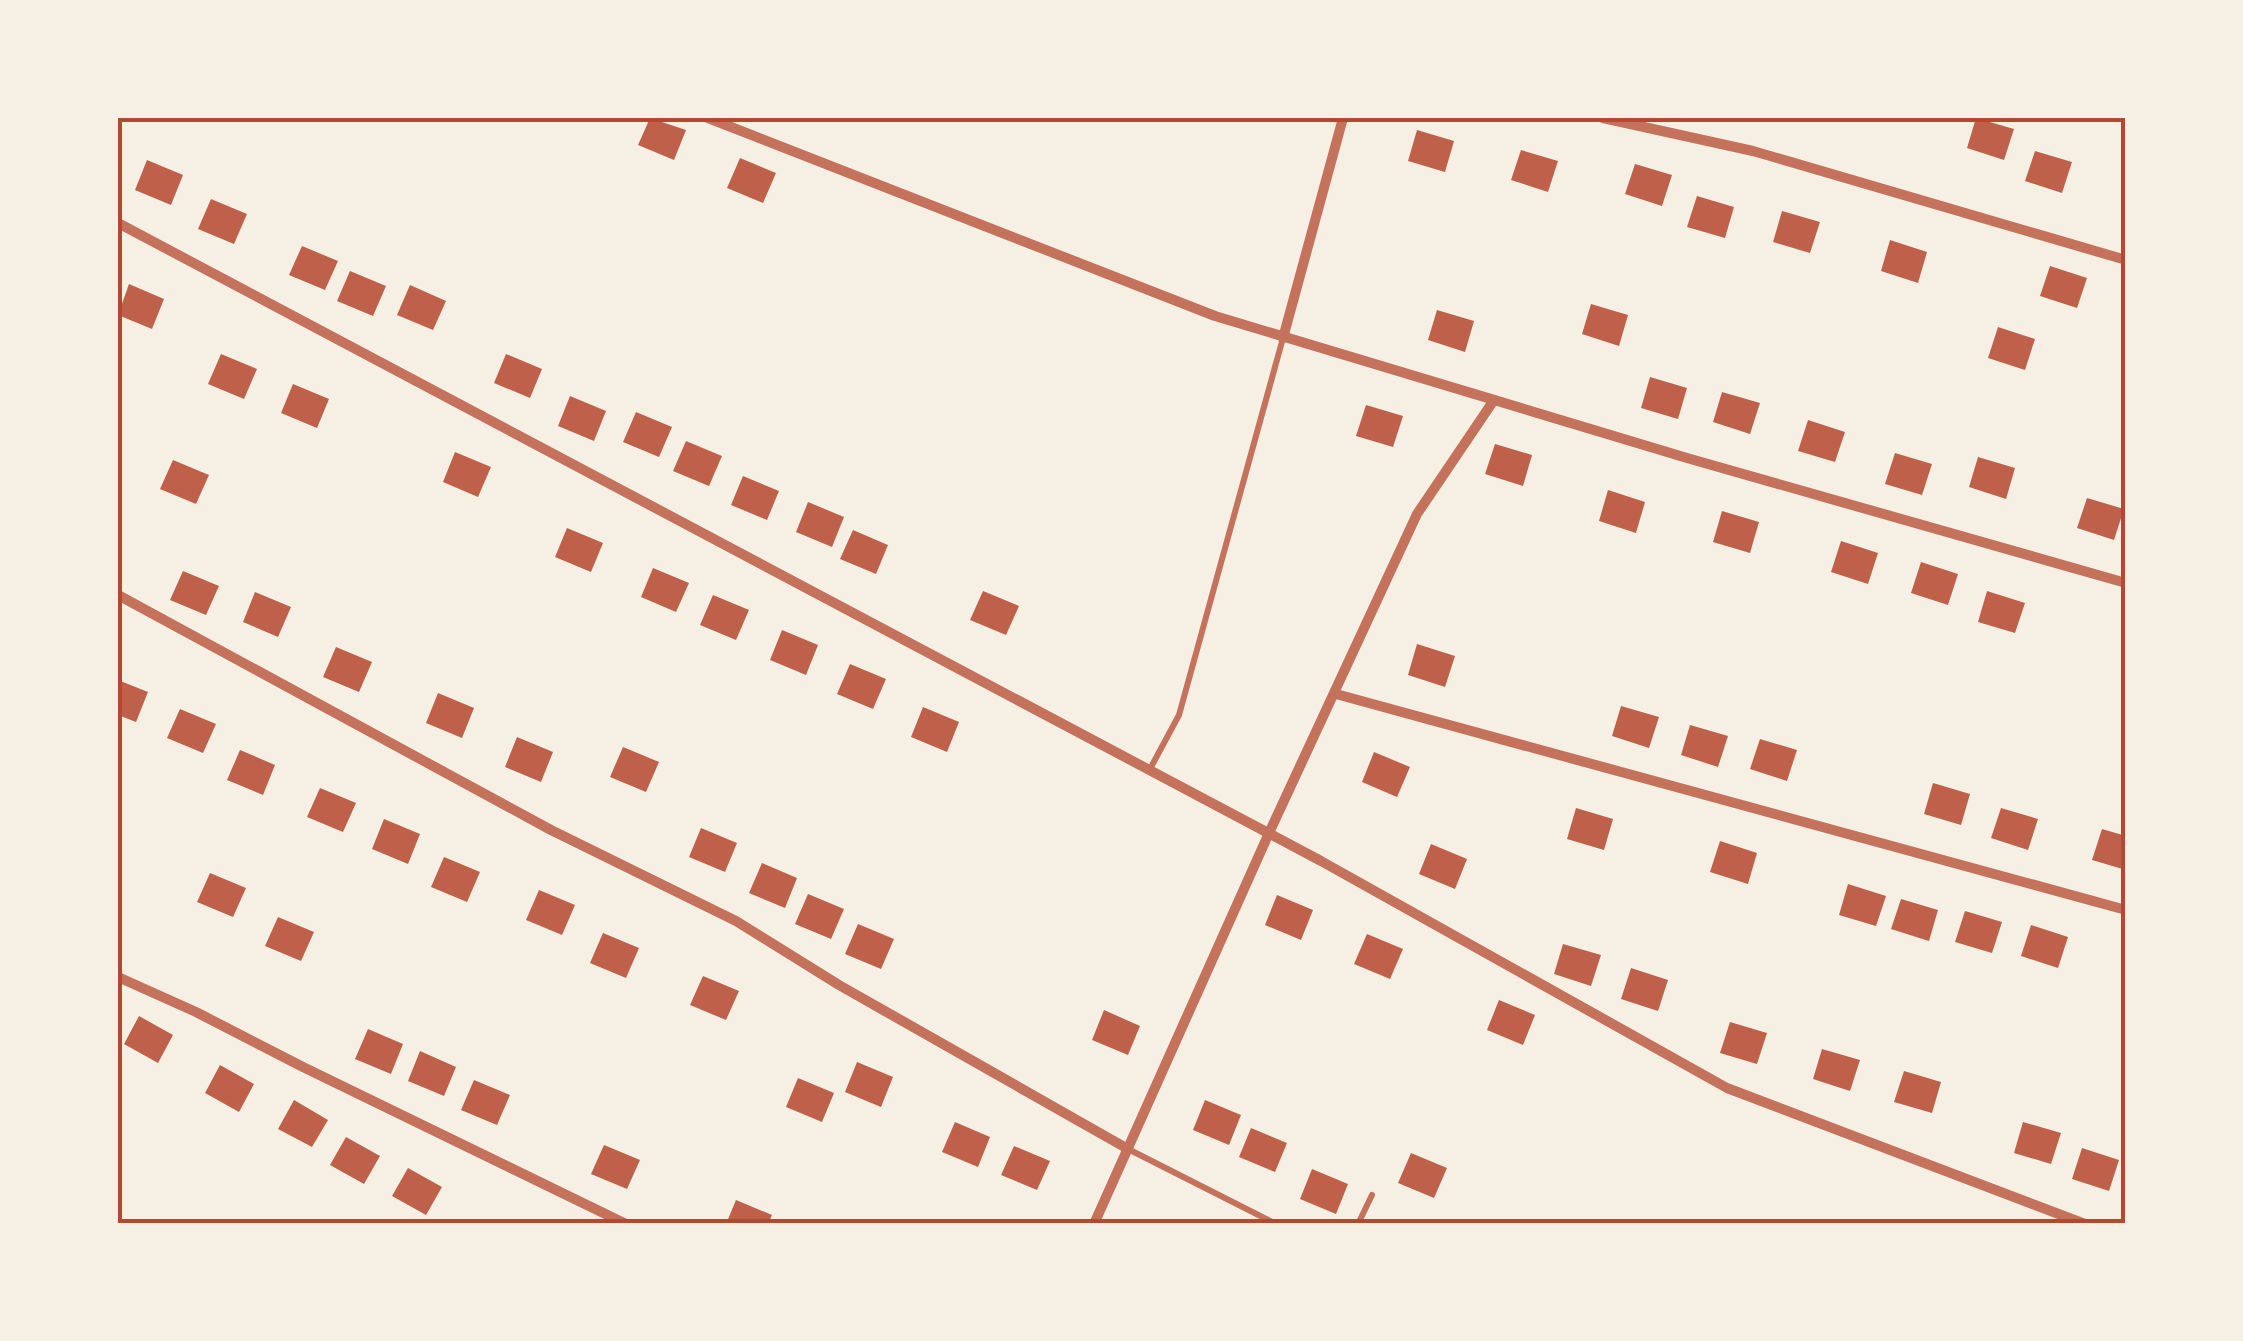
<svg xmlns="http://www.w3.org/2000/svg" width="2243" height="1341" viewBox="0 0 2243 1341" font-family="'Golos Text',sans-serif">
<rect width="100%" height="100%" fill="#f6efe4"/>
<g fill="#bf614a">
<path d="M650,118l36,12 -12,30 -36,-15z"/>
<path d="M1976,118l38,11 -10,31 -37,-12z"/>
<path d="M1417,130l37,11 -9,31 -37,-11z"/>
<path d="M1521,150l37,11 -10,31 -37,-12z"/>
<path d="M2035,151l37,11 -10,31 -37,-12z"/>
<path d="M740,158l36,15 -13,30 -36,-15z"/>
<path d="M147,160l36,15 -12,30 -36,-15z"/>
<path d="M1635,164l37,11 -10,31 -37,-12z"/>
<path d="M1697,196l37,11 -9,31 -38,-11z"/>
<path d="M211,199l36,15 -13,30 -36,-15z"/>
<path d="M1782,211l38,11 -10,31 -37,-11z"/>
<path d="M1890,240l37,12 -9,31 -37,-12z"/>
<path d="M302,246l36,15 -13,29 -36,-15z"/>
<path d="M2050,266l37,12 -10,30 -37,-12z"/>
<path d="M350,271l36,15 -13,30 -36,-15z"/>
<path d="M129,284l35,15 -12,30 -34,-14z"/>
<path d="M410,285l36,16 -13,29 -36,-15z"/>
<path d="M1591,304l37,11 -9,31 -37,-12z"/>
<path d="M1437,310l37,11 -9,31 -37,-12z"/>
<path d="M1998,327l37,12 -10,31 -37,-12z"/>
<path d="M221,354l36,15 -13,30 -36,-15z"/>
<path d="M506,354l36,15 -12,29 -36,-15z"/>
<path d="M1650,377l37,11 -9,31 -37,-11z"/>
<path d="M293,384l36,15 -12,29 -36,-15z"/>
<path d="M1722,392l38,11 -10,31 -37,-12z"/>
<path d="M570,396l36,15 -12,30 -36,-15z"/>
<path d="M1366,405l37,11 -10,31 -37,-11z"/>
<path d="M636,412l36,15 -13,30 -36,-15z"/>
<path d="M1808,420l37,12 -10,30 -37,-11z"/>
<path d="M686,441l36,15 -13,30 -36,-15z"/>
<path d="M1495,444l37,11 -9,31 -38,-12z"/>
<path d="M455,452l36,15 -13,30 -35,-15z"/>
<path d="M1895,453l37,11 -10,31 -37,-11z"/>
<path d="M1978,457l37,11 -9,31 -37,-12z"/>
<path d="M173,460l36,15 -13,29 -36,-15z"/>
<path d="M743,476l36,15 -12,29 -36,-15z"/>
<path d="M1608,490l37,12 -9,31 -37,-12z"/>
<path d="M2087,498l37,11 -10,31 -37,-12z"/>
<path d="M808,502l36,15 -12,30 -36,-15z"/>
<path d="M1722,511l37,11 -9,31 -37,-11z"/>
<path d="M567,528l36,15 -12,29 -36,-15z"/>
<path d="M853,530l35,15 -12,29 -36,-15z"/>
<path d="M1841,541l37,12 -10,31 -37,-12z"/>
<path d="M1921,562l37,12 -10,31 -37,-12z"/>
<path d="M653,568l36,15 -13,29 -35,-15z"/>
<path d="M183,571l36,15 -13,29 -36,-15z"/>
<path d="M983,591l36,15 -13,29 -36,-15z"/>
<path d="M1987,591l38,12 -10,30 -37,-11z"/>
<path d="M255,592l36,15 -13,30 -35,-15z"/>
<path d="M713,595l36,15 -13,30 -36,-15z"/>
<path d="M782,630l36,15 -12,30 -36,-15z"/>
<path d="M1417,644l38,12 -10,31 -37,-12z"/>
<path d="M336,647l36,15 -13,30 -36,-15z"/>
<path d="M850,664l36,15 -13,30 -36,-15z"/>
<path d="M118,680l30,12 -12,30 -18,-7z"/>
<path d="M438,693l36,15 -12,30 -36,-15z"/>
<path d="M1621,706l38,11 -10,31 -37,-12z"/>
<path d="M923,707l36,15 -12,30 -36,-15z"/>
<path d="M180,709l36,15 -13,29 -36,-15z"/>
<path d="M1690,725l38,11 -10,31 -37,-12z"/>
<path d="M517,737l36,15 -12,30 -36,-15z"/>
<path d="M1760,739l37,11 -10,31 -37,-12z"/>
<path d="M623,747l36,15 -13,30 -36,-15z"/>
<path d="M240,750l35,15 -12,30 -36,-15z"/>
<path d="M1374,752l36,15 -13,30 -35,-15z"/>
<path d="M1933,783l37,11 -9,31 -37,-11z"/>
<path d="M320,788l36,15 -13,29 -36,-15z"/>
<path d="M1576,808l37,11 -9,31 -37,-11z"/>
<path d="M2001,808l37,11 -10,31 -37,-12z"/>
<path d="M384,819l36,15 -12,30 -36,-15z"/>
<path d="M701,828l36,15 -12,29 -36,-15z"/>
<path d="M2102,829l24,7v34l-34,-10z"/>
<path d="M1720,841l37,12 -9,31 -38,-12z"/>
<path d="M1431,844l36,15 -12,30 -36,-15z"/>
<path d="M444,857l36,15 -13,30 -36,-15z"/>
<path d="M762,863l35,15 -12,30 -36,-15z"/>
<path d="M210,873l36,15 -13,29 -36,-15z"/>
<path d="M1848,884l38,12 -10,30 -37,-11z"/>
<path d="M539,890l36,15 -13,30 -36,-15z"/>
<path d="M808,894l36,15 -13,30 -36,-15z"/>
<path d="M1277,895l36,15 -12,30 -36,-15z"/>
<path d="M1901,899l37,11 -9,31 -38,-12z"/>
<path d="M1965,911l37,11 -10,31 -37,-11z"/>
<path d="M278,917l36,15 -13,29 -36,-15z"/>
<path d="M858,924l36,15 -13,30 -36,-15z"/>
<path d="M2031,925l37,12 -10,31 -37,-12z"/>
<path d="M603,933l36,15 -13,30 -36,-15z"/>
<path d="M1367,934l36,15 -13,30 -36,-15z"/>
<path d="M1563,944l38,11 -10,31 -37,-12z"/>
<path d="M1631,968l37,12 -10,31 -37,-12z"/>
<path d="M703,976l36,15 -13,29 -36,-15z"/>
<path d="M1499,1000l36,15 -12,30 -36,-15z"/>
<path d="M1104,1010l36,16 -12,29 -36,-15z"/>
<path d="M139,1016l34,19 -15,28 -34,-19z"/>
<path d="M1730,1022l37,11 -10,31 -37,-11z"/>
<path d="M368,1029l35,15 -12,30 -36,-15z"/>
<path d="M1822,1049l38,11 -10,31 -37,-12z"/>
<path d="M420,1051l36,16 -12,29 -36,-15z"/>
<path d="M857,1062l36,15 -12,30 -36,-15z"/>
<path d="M220,1065l34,19 -15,28 -34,-19z"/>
<path d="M1904,1071l37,11 -9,31 -38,-11z"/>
<path d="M798,1078l36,15 -12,29 -36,-15z"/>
<path d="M474,1080l36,15 -13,30 -36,-15z"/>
<path d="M294,1100l34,20 -16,27 -34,-18z"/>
<path d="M1205,1100l36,15 -12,30 -36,-15z"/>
<path d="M955,1122l35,15 -12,30 -36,-15z"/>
<path d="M2023,1122l38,11 -10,31 -37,-11z"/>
<path d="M1251,1128l36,15 -12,29 -36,-15z"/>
<path d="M346,1137l34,19 -16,28 -34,-19z"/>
<path d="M604,1145l36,15 -13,29 -36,-15z"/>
<path d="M1014,1146l36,15 -13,29 -36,-15z"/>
<path d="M2082,1148l37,12 -10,31 -37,-12z"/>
<path d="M1411,1153l36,15 -13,30 -36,-15z"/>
<path d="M408,1168l34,19 -16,28 -34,-19z"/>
<path d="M1312,1169l36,15 -12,30 -36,-15z"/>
<path d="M736,1200l36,15 -4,9h-42z"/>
</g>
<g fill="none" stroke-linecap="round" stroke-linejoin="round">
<g stroke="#c5725c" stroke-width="6">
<path d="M1150,769l29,-54 104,-377"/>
<path d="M1128,1149l148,75"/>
<path d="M1358,1224l14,-29"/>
</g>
<g stroke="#c5725c" stroke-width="10">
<path d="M708,118l507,198 472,142 439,125"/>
<path d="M1603,118l150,33 373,109"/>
<path d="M118,223l1203,638 406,227 358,136"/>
<path d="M1283,338l60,-220"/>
<path d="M118,595l433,235 185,91 103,64 289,164"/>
<path d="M1336,694l790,216"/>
<path d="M118,977l78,35 107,55 323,157"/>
<path d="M1094,1224l175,-391 148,-319 77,-114"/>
</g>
</g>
<rect width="2243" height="1341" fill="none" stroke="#f6efe4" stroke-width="240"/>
<rect x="120" y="120" width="2003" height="1101" fill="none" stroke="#b5482f" stroke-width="4"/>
</svg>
